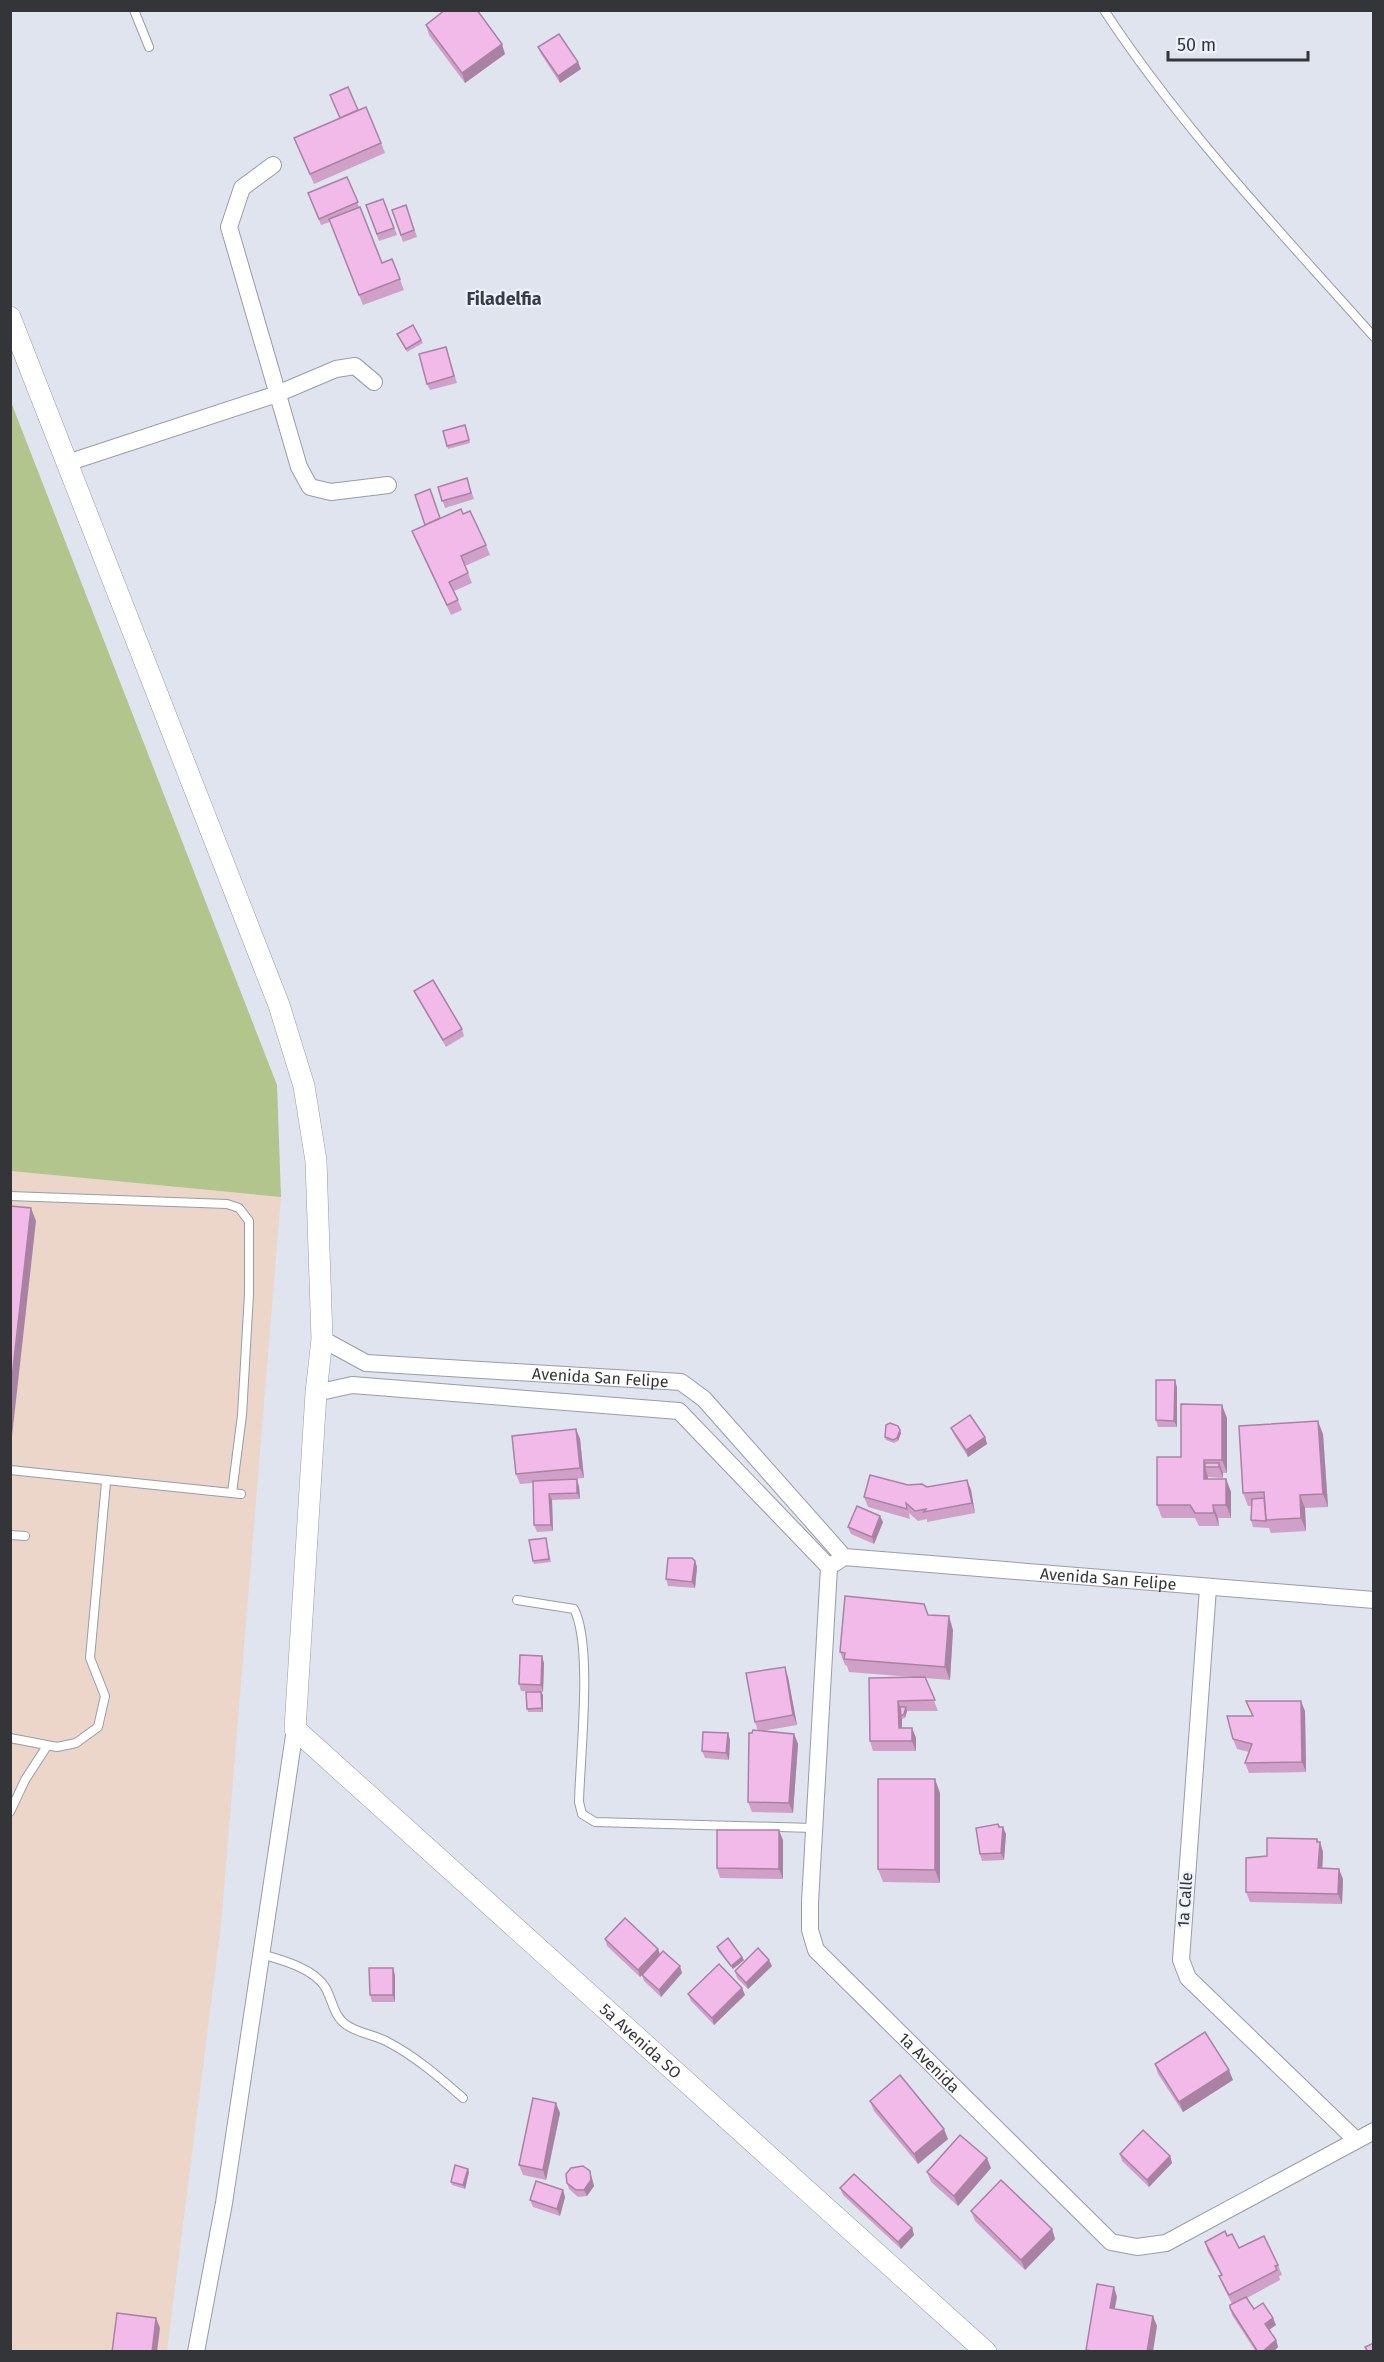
<svg xmlns="http://www.w3.org/2000/svg" width="1384" height="2362" viewBox="0 0 1384 2362" font-family="'Fira Sans',sans-serif">
<rect width="100%" height="100%" fill="#dfe4ef"/>
<path fill="#ecd5c9" d="M10,1171l271,26 -60,728 -54,426h-156z"/>
<path fill="#b2c58d" d="M11,402l266,683 4,112 -270,-26z"/>
<g fill="none" stroke-linecap="round" stroke-linejoin="round">
<g stroke="#989ca7" stroke-width="10">
<g id="service">
<path d="M134,10l15,37"/>
<path d="M1104,10c78,119 176,221 270,327"/>
<path d="M10,1196l217,8 12,4 10,13v73l-7,121 -10,78"/>
<path d="M10,1470l231,24"/>
<path d="M10,1535l15,1"/>
<path d="M517,1600l57,9c19,36 6,147 5,193l3,12 13,8 218,6"/>
<path d="M10,1738l47,9 19,-4 22,-16 7,-31 -15,-38 16,-176"/>
<path d="M10,1812l15,-32 22,-34"/>
<path d="M261,1954c21,6 52,14 64,33 8,13 8,30 23,39 11,7 26,9 38,15 29,15 52,35 77,57"/>
</g>
</g>
<g stroke="#989ca7" stroke-width="18">
<g id="minor">
<path d="M273,165l-31,23 -13,39 70,240 11,20 21,5 57,-7"/>
<path d="M67,463l210,-69 59,-25 19,-3 19,16"/>
<path id="s1" d="M322,1339l44,24 315,19 23,17 140,158"/>
<path d="M316,1393l36,-8 327,26 150,156"/>
<path id="s2" d="M835,1563l9,-6 530,43"/>
<path id="s3" d="M829,1567l-19,335v28l6,20 295,292 26,5 29,-4 208,-112"/>
<path d="M1208,1588l-27,372 7,18 168,162"/>
<path d="M196,2352l28,-149 71,-474"/>
</g>
</g>
<g stroke="#989ca7" stroke-width="22">
<g id="tertiary">
<path id="s4" d="M10,317l269,688 25,81 12,75 6,178 -6,54 -21,336 691,623"/>
</g>
</g>
<use href="#service" stroke="#fff" stroke-width="8"/>
<use href="#minor" stroke="#fff" stroke-width="16"/>
<use href="#tertiary" stroke="#fff" stroke-width="21"/>
</g>
<g fill="#d0a0c8">
<path d="M426,25l79,29 -40,29 -36,-48z"/>
<path d="M538,47l43,22 -21,14 -19,-29z"/>
<path d="M330,95l28,15 23,33 4,10 -71,31 -20,-46 46,-20z"/>
<path d="M347,177l35,86 10,-4 12,31 -41,15 -33,-83 -9,3 -13,-32z"/>
<path d="M383,199l14,36 -18,6 -13,-36z"/>
<path d="M406,205l11,32 -14,5 -11,-32z"/>
<path d="M397,334l24,6 2,3 -16,9z"/>
<path d="M446,347l11,36 -27,7 -3,-6z"/>
<path d="M465,425l5,18 -22,6 -5,-18z"/>
<path d="M467,478l7,21 -29,9 -7,-21z"/>
<path d="M463,514l23,31 4,10 -25,11 7,17 -18,8 8,19 -11,5 -35,-74 -4,-10 28,-13z"/>
<path d="M414,991l48,38 2,7 -18,11 -29,-50z"/>
<path d="M1177,1387v40h-19l-2,-7z"/>
<path d="M1227,1418v55h-4v5l-15,-1v2h18l5,13v26h-13l1,8h-20l-4,-8h-33l-5,-13 24,-48z"/>
<path d="M951,1428l34,9 2,7 -19,13 -14,-22z"/>
<path d="M576,1429l4,10 4,39 -14,1 9,7 1,13 -28,1 1,31 -16,1 -3,-7 -1,-42 -13,1 -4,-10z"/>
<path d="M901,1433l-3,8 -4,2 -8,-3 -1,-3z"/>
<path d="M1323,1434l5,73 -23,1 1,23 -35,2 -2,-5 -16,-1 -2,-7v-14h-3l-5,-13z"/>
<path d="M967,1480l4,10 4,23 -48,9v-3l-9,2 -9,-8 1,6 -42,-12 -4,-10 44,-12 19,2z"/>
<path d="M883,1522l-9,22 -23,-10 -3,-7z"/>
<path d="M546,1538l5,24 -17,2 -1,-3z"/>
<path d="M695,1561l2,6 -2,21 -27,-2 -2,-7z"/>
<path d="M928,1615l25,15 -3,50 -25,-2 13,33h-31l-2,7 -3,1v9h10l4,10v13h-43l-3,-10 42,-64 -63,-5 -2,-6 -2,-1 -5,-13z"/>
<path d="M544,1663l-1,29 -22,-1 -2,-7z"/>
<path d="M788,1677l9,48 -35,6 32,3 4,10 -5,69 -41,-1 -4,-10 4,-69 6,-2 -3,-9z"/>
<path d="M541,1692l2,3v17h-15l-1,-3z"/>
<path d="M1246,1701l59,10 1,61 -57,1 -4,-10 4,-11 -12,-3 -4,-10 19,-23z"/>
<path d="M728,1733l2,7 -1,20 -24,-2 -3,-7z"/>
<path d="M940,1793v90l-57,-1 -5,-13z"/>
<path d="M998,1824l2,3 6,7 -2,26 -22,1 -2,-7z"/>
<path d="M1317,1839l1,3h2l3,10 -1,16 21,11 -1,25 -92,-2 -4,-10z"/>
<path d="M783,1840v39l-63,-1 -3,-10z"/>
<path d="M605,1939l53,10 2,5 22,19 -21,24 -17,-16 -2,-6 -2,2 -33,-31z"/>
<path d="M717,1947l27,13 -11,9 -15,-18z"/>
<path d="M772,1966l-24,23 -11,-11 -2,-7z"/>
<path d="M395,1975v27h-23l-2,-7z"/>
<path d="M742,1988l3,7 -31,30 -23,-24 -3,-7z"/>
<path d="M1155,2064l78,16 -50,32 -25,-38z"/>
<path d="M870,2101l78,38 -30,25 -44,-53z"/>
<path d="M560,2113l-14,67 -23,-5 -4,-10z"/>
<path d="M1120,2154l50,2 2,7 -23,24 -27,-26z"/>
<path d="M991,2168l-33,38 -27,-24 -4,-10z"/>
<path d="M469,2172l-4,17 -13,-4 -1,-3z"/>
<path d="M592,2178l2,8 -7,10 -9,1 -9,-8 -2,-6z"/>
<path d="M840,2188l72,40 2,7 -13,14 -58,-54z"/>
<path d="M563,2190l2,7 -5,19 -27,-9 -3,-7z"/>
<path d="M971,2211l81,18 3,10 -30,31 -50,-49z"/>
<path d="M1227,2236l12,12 39,17 4,10 -3,1 1,4 -33,18 7,11 22,16 -7,5 7,10 2,7 -5,5h-17l-24,-37 -2,-7 2,-4 -9,-18 -4,-10 2,-1 -13,-23 -3,-10z"/>
</g>
<g fill="#a982a3">
<path d="M502,44l3,10 -40,29 -3,-10z"/>
<path d="M578,62l3,7 -21,14 -2,-7z"/>
<path d="M31,1208l5,13 -24,215 -2,-4v-37z"/>
<path d="M1175,1380l2,7v40l-3,-6z"/>
<path d="M1222,1405l5,13v55l-5,-13z"/>
<path d="M1318,1421l5,13 5,73 -5,-13z"/>
<path d="M576,1429l4,10 4,39 -4,-10z"/>
<path d="M900,1430l1,3 -3,8 -1,-3z"/>
<path d="M985,1437l2,7 -19,13 -2,-7z"/>
<path d="M1204,1460l2,7h-1l3,10v15l-4,-13z"/>
<path d="M1219,1463l4,10v5l-4,-11z"/>
<path d="M577,1479l2,7 1,13 -3,-6z"/>
<path d="M1226,1479l5,13v26l-5,-13z"/>
<path d="M967,1480l4,10 4,23 -3,-10z"/>
<path d="M549,1494l3,6 1,31 -2,-6z"/>
<path d="M1300,1495l5,13 1,23 -5,-13z"/>
<path d="M1213,1505l5,13 1,8 -5,-13z"/>
<path d="M880,1516l3,6 -9,22 -2,-7z"/>
<path d="M695,1561l2,6 -2,21 -3,-6z"/>
<path d="M949,1616l4,14 -3,50 -5,-13z"/>
<path d="M542,1656l2,7 -1,29 -2,-7z"/>
<path d="M785,1667l3,10 9,48 -4,-10z"/>
<path d="M541,1692l2,3v17l-1,-4z"/>
<path d="M898,1701l4,10 -1,5 1,3v19l-3,-10z"/>
<path d="M1301,1701l4,10 1,61 -4,-10z"/>
<path d="M906,1707l1,4 -2,7 -1,-4z"/>
<path d="M912,1728l4,10v13l-4,-10z"/>
<path d="M728,1733l2,7 -1,20 -3,-7z"/>
<path d="M794,1734l4,10 -5,69 -4,-10z"/>
<path d="M935,1779l5,14v90l-5,-13z"/>
<path d="M1003,1827l3,7 -2,26 -3,-7z"/>
<path d="M779,1830l4,10v39l-4,-10z"/>
<path d="M1317,1839l2,7 1,-4 3,10 -1,26 -4,-10z"/>
<path d="M1339,1869l4,10 -1,25 -4,-10z"/>
<path d="M658,1949l2,6 -20,22 -2,-7z"/>
<path d="M742,1957l2,3 -11,9 -2,-3z"/>
<path d="M769,1960l3,6 -24,23 -2,-6z"/>
<path d="M680,1966l2,7 -21,24 -2,-7z"/>
<path d="M393,1968l2,7v27l-2,-7z"/>
<path d="M742,1988l3,7 -31,30 -2,-7z"/>
<path d="M1229,2070l4,10 -50,32 -4,-10z"/>
<path d="M556,2103l4,10 -14,67 -3,-10z"/>
<path d="M944,2129l4,10 -30,25 -4,-10z"/>
<path d="M1170,2156l2,7 -23,24 -2,-7z"/>
<path d="M987,2158l4,10 -33,38 -4,-10z"/>
<path d="M468,2169l1,3 -4,17 -2,-4z"/>
<path d="M590,2171l4,15 -7,10 -3,-6z"/>
<path d="M563,2190l2,7 -5,19 -3,-7z"/>
<path d="M912,2228l2,7 -13,14 -3,-7z"/>
<path d="M1052,2229l3,10 -30,31 -4,-10z"/>
<path d="M1114,2287l3,10 -4,21 -3,-10z"/>
<path d="M1153,2316l4,10 -4,26h-6z"/>
<path d="M156,2318l4,10 -3,24h-5z"/>
<path d="M1273,2318l3,7 -9,6 -2,-7z"/>
<path d="M1276,2340l2,7 -5,5h-11z"/>
</g>
<g fill="#f2bae9" stroke="#a982a3" stroke-width="1.5">
<path d="M445,10h32l25,34 -40,29 -36,-48z"/>
<path d="M559,34l19,28 -20,14 -20,-29z"/>
<path d="M348,87l10,23 -18,8 -10,-23z"/>
<path d="M366,107l15,36 -71,31 -16,-36z"/>
<path d="M347,177l11,25 -39,17 -11,-26z"/>
<path d="M383,199l11,29 -17,6 -11,-29z"/>
<path d="M406,205l8,25 -13,5 -9,-25z"/>
<path d="M360,207l22,56 10,-4 8,20 -41,16 -30,-76z"/>
<path d="M413,325l8,15 -15,9 -9,-15z"/>
<path d="M446,347l8,29 -27,8 -8,-30z"/>
<path d="M465,425l4,15 -22,6 -4,-15z"/>
<path d="M467,478l4,15 -29,8 -4,-14z"/>
<path d="M430,489l10,29 -15,7 -10,-30z"/>
<path d="M461,509l2,5 7,-3 16,34 -25,11 7,17 -19,9 9,18 -11,5 -35,-74z"/>
<path d="M433,980l29,49 -19,11 -29,-49z"/>
<path d="M10,1206l21,2 -21,187z"/>
<path d="M1156,1380h19l-1,41 -18,-1z"/>
<path d="M1181,1404l41,1v55h-18v19h22v26h-13l1,8h-19l-5,-8h-33v-48h24z"/>
<path d="M970,1415l15,22 -19,13 -15,-22z"/>
<path d="M1318,1421l5,73 -23,1 1,23 -35,2 -2,-28 -21,1 -4,-67z"/>
<path d="M890,1423l8,3 2,4 -3,8 -4,2 -8,-3 1,-12z"/>
<path d="M576,1429l4,39 -64,6 -4,-38z"/>
<rect x="1205" y="1463" width="14" height="4"/>
<path d="M870,1475l38,10 14,-1 5,3 40,-7 5,23 -48,9 2,-3 -11,2 -9,-8 1,6 -43,-12z"/>
<path d="M577,1479v14l-28,1 2,31h-17l-1,-44z"/>
<path d="M1264,1498l2,23 -15,-1 1,-21z"/>
<path d="M857,1506l23,10 -8,21 -24,-10z"/>
<path d="M546,1538l3,21 -16,2 -4,-21z"/>
<path d="M668,1558h24l3,3 -3,21 -26,-3z"/>
<path d="M845,1596l79,8 4,11 21,1 -4,51 -101,-8 1,-6 -5,-1z"/>
<path d="M520,1655l22,1 -1,29 -22,-1z"/>
<path d="M785,1667l8,48 -38,7 -9,-49z"/>
<path d="M925,1677l10,23 -37,1 1,27h13v13h-42l-1,-63z"/>
<path d="M526,1692h15l1,16 -15,1z"/>
<path d="M1246,1701h55l1,61 -57,1 7,-19 -19,-5 -6,-23h26z"/>
<path d="M900,1707h6l-2,7 -3,2z"/>
<path d="M753,1730l41,4 -5,69 -41,-1 1,-69h3z"/>
<path d="M703,1732l25,1 -2,20 -24,-2z"/>
<path d="M878,1779h57v91l-57,-1z"/>
<path d="M998,1824l1,3h4l-2,26 -21,1 -4,-26z"/>
<path d="M717,1830h62v39l-62,-1z"/>
<path d="M1267,1838l50,1v3h3l-2,26 21,1 -1,25 -92,-2v-34l21,-2z"/>
<path d="M625,1918l33,31 -20,21 -33,-31z"/>
<path d="M728,1938l14,19 -11,9 -14,-19z"/>
<path d="M758,1948l11,12 -23,23 -11,-12z"/>
<path d="M663,1951l17,15 -21,24 -17,-15z"/>
<path d="M719,1964l23,24 -30,30 -24,-24z"/>
<path d="M369,1968h24v27h-23z"/>
<path d="M1205,2032l24,38 -50,32 -24,-38z"/>
<path d="M900,2075l44,54 -30,25 -44,-53z"/>
<path d="M533,2098l23,5 -13,67 -24,-5z"/>
<path d="M1143,2130l27,26 -23,24 -27,-26z"/>
<path d="M960,2135l27,23 -33,38 -27,-24z"/>
<path d="M455,2165l13,4 -5,16 -12,-3z"/>
<path d="M583,2166l7,5 1,9 -7,10h-8l-9,-7 -1,-9 5,-6z"/>
<path d="M854,2174l58,54 -14,14 -58,-54z"/>
<path d="M1001,2180l51,49 -31,31 -50,-49z"/>
<path d="M536,2181l27,9 -6,19 -27,-9z"/>
<path d="M1225,2231l2,5 5,-2 7,14 25,-12 14,29 -3,1 2,4 -48,25 -10,-19 3,-1 -17,-33z"/>
<path d="M1097,2284l17,3 -4,21 43,8 -6,36h-51l-10,-2z"/>
<path d="M1246,2297l8,12 9,-6 10,15 -8,6 11,16 -14,12h-4l-28,-44v-3z"/>
<path d="M117,2313l39,5 -4,34h-40z"/>
<path d="M1374,2343v9h-6l-3,-5z"/>
</g>
<g text-anchor="middle" dominant-baseline="central" stroke-width="4.5" stroke-linejoin="round" paint-order="stroke">
<g font-size="16" fill="#333539" stroke="#ecf1fc">
<text stroke="none"><textPath href="#s1" startOffset="285">Avenida San Felipe</textPath></text>
<text stroke="none"><textPath href="#s2" startOffset="276">Avenida San Felipe</textPath></text>
<text transform="translate(1185 1900) rotate(-86)">1a Calle</text>
<text stroke="none"><textPath href="#s4" startOffset="1934">5a Avenida SO</textPath></text>
<text stroke="none"><textPath href="#s3" startOffset="544">1a Avenida</textPath></text>
</g>
<g font-size="18" font-weight="bold" fill="#383c45" stroke="#ecf1fc">
<text x="504" y="299">Filadelfia</text>
</g>
</g>
<rect width="1384" height="2362" fill="none" stroke="#333539" stroke-width="24"/>
<path d="M1168 51v9h140v-9" fill="none" stroke="#333539" stroke-width="3"/>
<text x="1177" y="51" font-size="18" fill="#333539" stroke="#ecf1fc" stroke-width="4.5" paint-order="stroke">50 m</text>
</svg>
